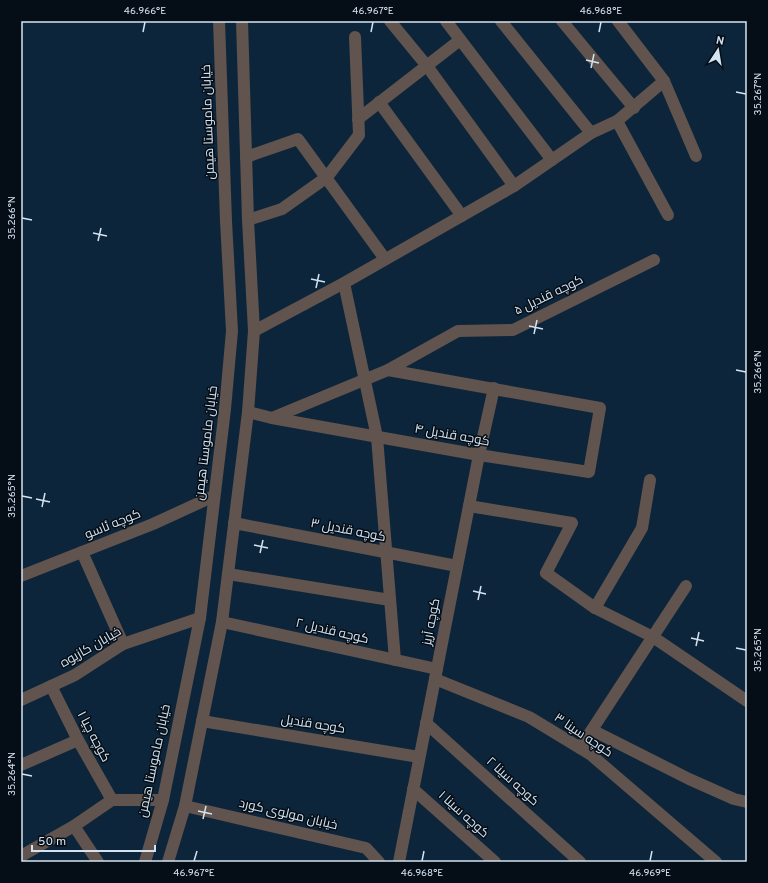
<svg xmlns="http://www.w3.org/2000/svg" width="768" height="883" viewBox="0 0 768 883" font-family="Overpass,Cairo,sans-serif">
<rect width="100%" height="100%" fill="#0d253a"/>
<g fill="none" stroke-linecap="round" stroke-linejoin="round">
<g stroke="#61534d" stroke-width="12">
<path d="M390,21l37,45 87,120"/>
<path d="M446,21l106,139"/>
<path d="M501,21l90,112"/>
<path d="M562,21l72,87"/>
<path d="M618,21l46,60 32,75"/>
<path d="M379,102l83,114"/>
<path d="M358,119l102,-79"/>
<path d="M617,121l51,94"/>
<path d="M246,157l52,-18 87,120"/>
<path d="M248,220l34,-11 45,-32 32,-42 -4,-98"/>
<path d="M344,283l33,154 18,223"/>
<path d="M254,331l90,-48 170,-97 77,-53 26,-12 47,-40"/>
<path d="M248,412l24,6 207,37 110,17 11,-64 -212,-38"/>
<path d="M272,418l116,-48 70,-39 55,-1 141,-70"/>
<path d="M469,506l103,17 -26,50 49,35 58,29 94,64"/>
<path d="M234,523l223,43"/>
<path d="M82,552l41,92"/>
<path d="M228,574l162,26"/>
<path d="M21,576l132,-52 61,-28"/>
<path d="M595,608l47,-80 8,-48"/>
<path d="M222,622l215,47"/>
<path d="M435,679l94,38 61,37 126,108"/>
<path d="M51,686l27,54 34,60"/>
<path d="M21,700l54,-25 48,-31 77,-26"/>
<path d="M202,721l217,36"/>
<path d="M426,723l154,139"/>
<path d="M592,730l97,49 45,20 13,3"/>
<path d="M580,748l106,-162"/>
<path d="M21,765l57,-25"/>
<path d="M413,789l82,73"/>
<path d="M185,806l181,42 13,14"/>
<path d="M74,826l24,36"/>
<path d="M21,856l53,-30 38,-26h51"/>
<path d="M145,862l18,-62 37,-182 25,-209 7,-78 -6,-110 -7,-200"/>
<path d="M168,862l17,-56 37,-184 26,-210 6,-81 -6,-111 -6,-199"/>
<path d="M399,862l80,-407 15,-67"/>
</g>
</g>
<path fill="none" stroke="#d5e3f1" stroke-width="1.5" d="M143,32l2,-10M371,32l2,-10M599,32l2,-10M586,60l13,3M591,68l3,-14M736,92l10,2M22,218l10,2M93,233l14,3M98,241l3,-13M311,279l14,3M316,288l3,-14M529,326l14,3M534,334l3,-14M736,370l10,2M22,496l10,2M36,499l14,3M42,507l3,-14M254,545l14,3M260,553l3,-13M473,591l13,3M478,600l3,-14M691,638l13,3M696,646l3,-14M736,648l10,2M22,774l10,2M198,811l14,3M203,819l3,-13M194,861l3,-10M422,861l2,-10M650,861l2,-10"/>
<g text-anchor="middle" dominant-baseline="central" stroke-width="3" stroke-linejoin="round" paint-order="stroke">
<g font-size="13" fill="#d5e3f1" stroke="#050e17">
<text transform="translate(209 122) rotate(-92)">خیابان ماموستا هیمن</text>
<text transform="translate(549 296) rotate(-26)">کوچه قندیل ۵</text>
<text transform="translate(452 436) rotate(10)">کوچه قندیل ۴</text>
<text transform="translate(207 443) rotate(-83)">خیابان ماموستا هیمن</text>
<text transform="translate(113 525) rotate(-22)">کوچه ئاسو</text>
<text transform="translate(348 531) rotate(11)">کوچه قندیل ۳</text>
<text transform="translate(432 622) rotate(-79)">کوچه آریز</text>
<text transform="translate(332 632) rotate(13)">کوچه قندیل ۲</text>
<text transform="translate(91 648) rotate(-30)">خیابان کازیوه</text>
<text transform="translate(313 725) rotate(9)">کوچه قندیل</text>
<text transform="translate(583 736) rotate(34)">کوچه سینا ۳</text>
<text transform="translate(93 737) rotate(62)">کوچه چیا ۱</text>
<text transform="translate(155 761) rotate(-78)">خیابان ماموستا هیمن</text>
<text transform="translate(512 782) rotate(42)">کوچه سینا ۲</text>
<text transform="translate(288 815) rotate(13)">خیابان مولوی کورد</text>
<text transform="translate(463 815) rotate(42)">کوچه سینا ۱</text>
</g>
</g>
<rect width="768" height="883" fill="none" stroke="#050e17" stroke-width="44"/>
<g transform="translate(718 50) rotate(12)" stroke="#050e17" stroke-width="3" paint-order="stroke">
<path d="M0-3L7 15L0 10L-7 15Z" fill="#d5e3f1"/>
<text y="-6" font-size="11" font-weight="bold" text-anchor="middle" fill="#d5e3f1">N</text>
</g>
<path d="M32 845v6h123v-6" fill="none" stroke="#d5e3f1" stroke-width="2"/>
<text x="38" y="845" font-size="12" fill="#d5e3f1" stroke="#050e17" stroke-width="3" paint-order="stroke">50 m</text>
<rect x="22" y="22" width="724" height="839" fill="none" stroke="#d5e3f1" stroke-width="1.5"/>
<g font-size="10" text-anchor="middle" fill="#d5e3f1">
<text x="145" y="14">46.966°E</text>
<text x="373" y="14">46.967°E</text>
<text x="601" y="14">46.968°E</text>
<text transform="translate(757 94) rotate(-90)" y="4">35.267°N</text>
<text transform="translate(11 218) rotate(-90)" y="4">35.266°N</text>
<text transform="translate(757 372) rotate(-90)" y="4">35.266°N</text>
<text transform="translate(11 496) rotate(-90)" y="4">35.265°N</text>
<text transform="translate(757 650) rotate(-90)" y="4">35.265°N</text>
<text transform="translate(11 774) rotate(-90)" y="4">35.264°N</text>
<text x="194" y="876">46.967°E</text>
<text x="422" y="876">46.968°E</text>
<text x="650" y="876">46.969°E</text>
</g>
</svg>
